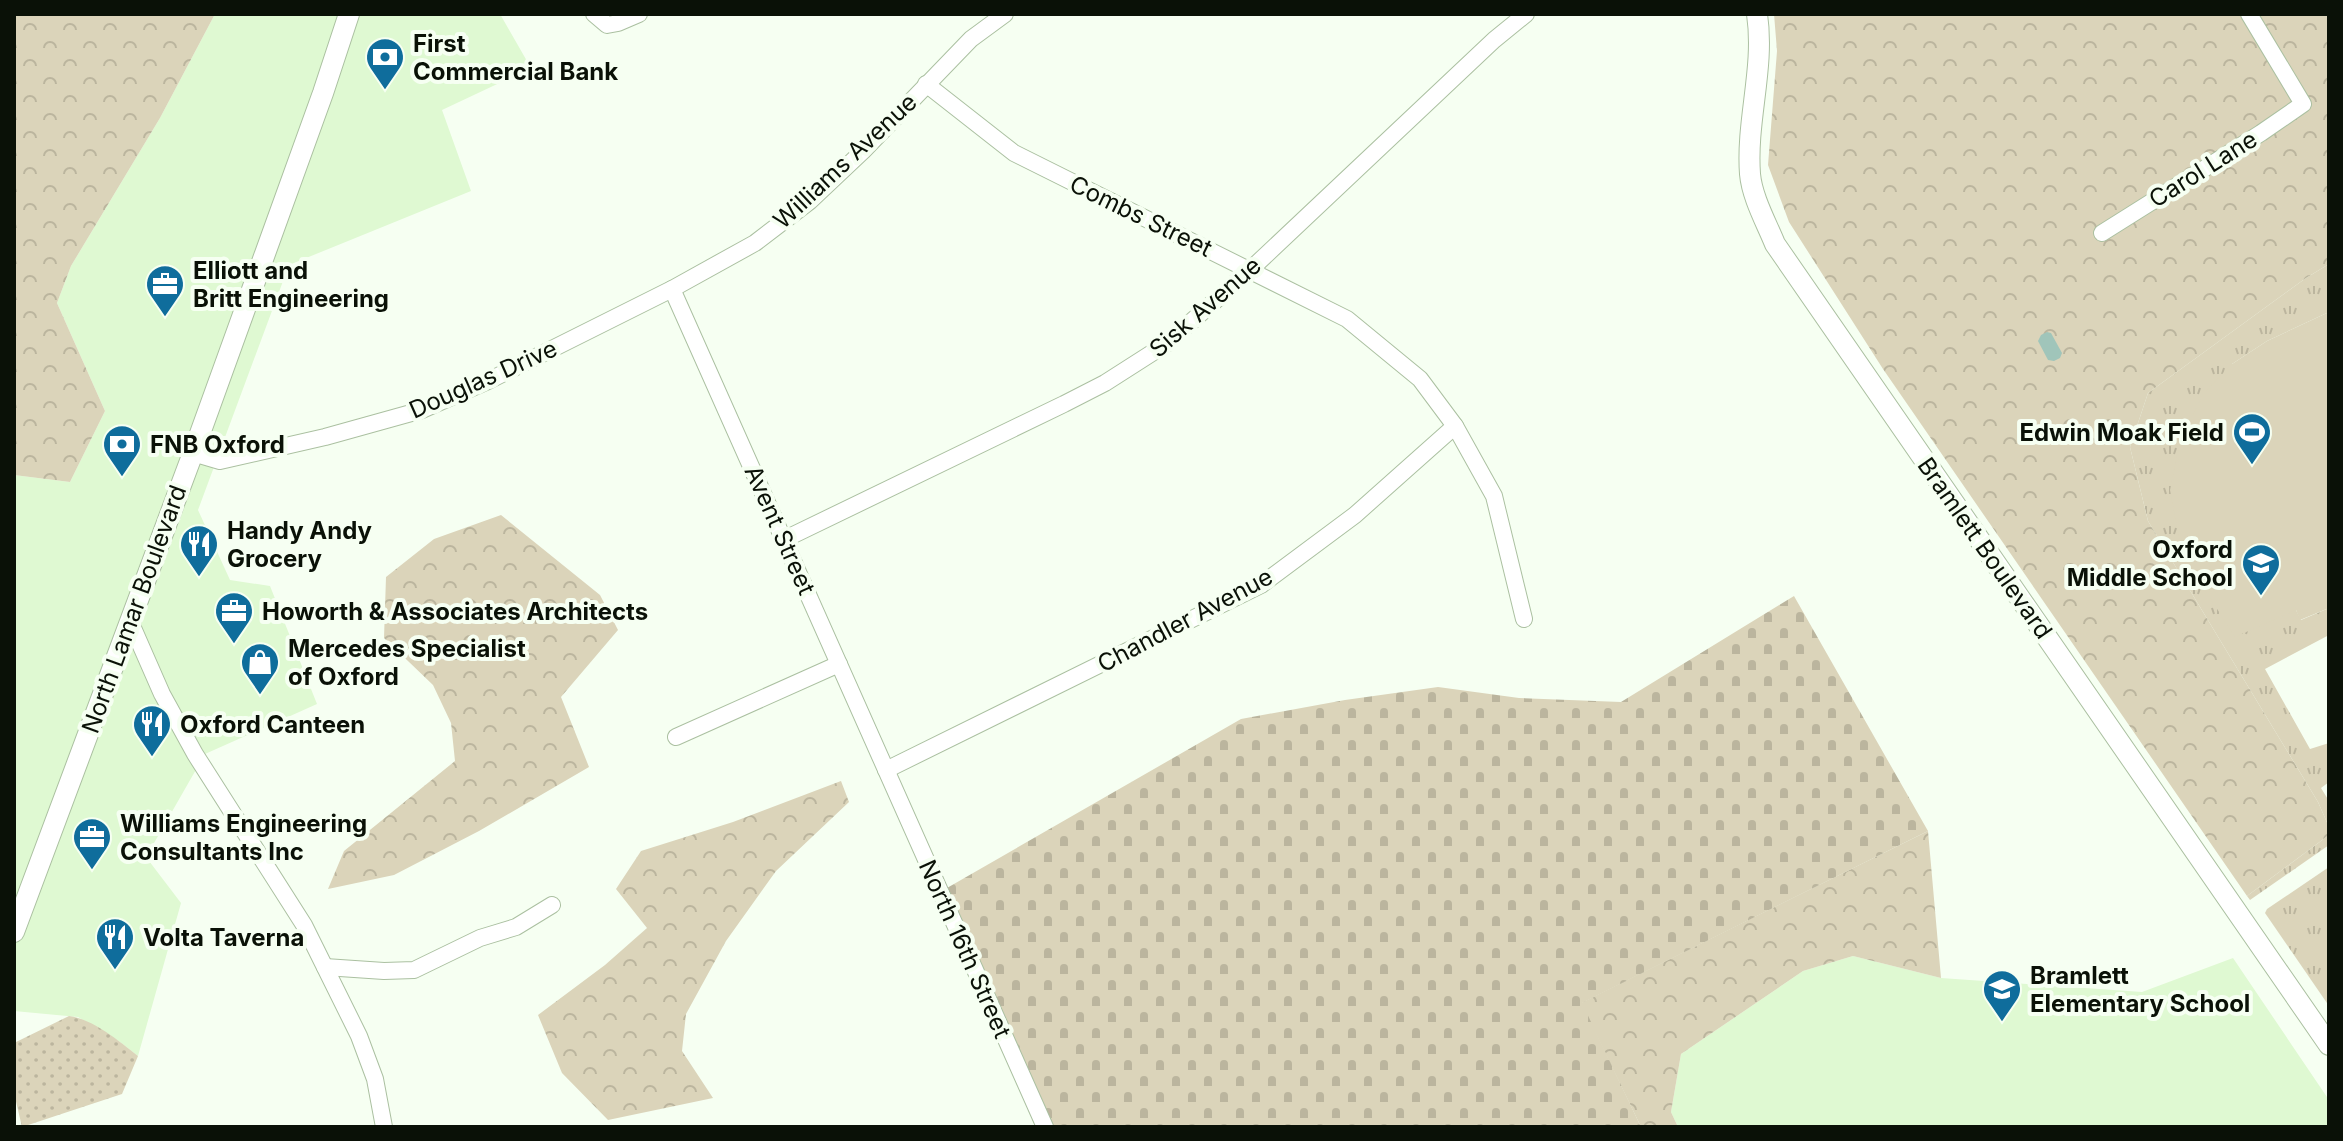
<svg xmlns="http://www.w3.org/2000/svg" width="2343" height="1141" viewBox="0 0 2343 1141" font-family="Inter,sans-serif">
<defs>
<pattern id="grass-tufts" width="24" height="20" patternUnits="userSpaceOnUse" patternTransform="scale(2)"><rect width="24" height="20" fill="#dbd4ba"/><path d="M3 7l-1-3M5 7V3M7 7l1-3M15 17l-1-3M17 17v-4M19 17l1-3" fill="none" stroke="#bbb59e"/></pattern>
<pattern id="forest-crowns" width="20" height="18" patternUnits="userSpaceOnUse" patternTransform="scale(2)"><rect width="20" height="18" fill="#dbd4ba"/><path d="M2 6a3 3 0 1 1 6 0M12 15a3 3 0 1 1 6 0" fill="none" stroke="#bbb59e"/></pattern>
<pattern id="cemetery-stones" width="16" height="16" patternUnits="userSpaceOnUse" patternTransform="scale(2)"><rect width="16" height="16" fill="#dbd4ba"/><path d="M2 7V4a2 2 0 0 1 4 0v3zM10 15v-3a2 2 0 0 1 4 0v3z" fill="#bbb59e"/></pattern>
<pattern id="park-dots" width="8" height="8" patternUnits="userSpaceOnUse" patternTransform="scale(2)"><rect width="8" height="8" fill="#dbd4ba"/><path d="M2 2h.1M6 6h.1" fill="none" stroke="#bbb59e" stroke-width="1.8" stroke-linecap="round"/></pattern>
</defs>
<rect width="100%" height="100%" fill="#f6fff2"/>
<g fill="#dff9d2">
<path d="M215,14h285l31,54 -89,42 29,81 -182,74 -91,245 32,70 40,6 47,118 -112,50 -59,103 35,46 -43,153 -18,-14 -42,-25 -64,-6v-536l56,7 35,-71 -48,-108 14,-37 89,-148z"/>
<path d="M1853,956l88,22 201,14 91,-34 96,142v27h-651l-7,-15 10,-58 122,-83z"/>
</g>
<g fill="url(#grass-tufts)">
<path d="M2329,264v48l-62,29 -35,23 64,246 5,10 28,-12v27l-64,34 45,80 19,-6v39l-8,6 8,13v26l-11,-25 -170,-281 -18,-74 18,-54 158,-115z"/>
<path d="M2329,835v10l-79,55 -3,-4z"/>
<path d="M2329,867v139l-64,-93 2,-4z"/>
</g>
<g fill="url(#forest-crowns)">
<path d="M14,14h201l-55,104 -89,148 -14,37 48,108 -35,71 -56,-7z"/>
<path d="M1774,14h555v250l-23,14 -158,115 -18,54 18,74 170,281 11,25v8l-82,61 -364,-527 -94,-147 -21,-57 9,-114z"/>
<path d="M501,515l99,80 18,35 -57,67 28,70 -110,64 -85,44 -66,14 16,-38 111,-90 -4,-38 -18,-38 -49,-47 2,-61 48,-38z"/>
<path d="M841,781l8,21 -73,69 -50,70 -40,73 -4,37 31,47 -105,22 -46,-47 -24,-58 67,-50 42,-37 -31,-39 25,-38 92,-29z"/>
<path d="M1928,831l13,147 -88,-22 -50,15 -122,83 -10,58 7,15h-37l-60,-124z"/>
</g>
<path fill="url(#cemetery-stones)" d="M1794,596l134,235 -346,172 59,124h-596l-105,-235 301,-173 104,-19 93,-13 81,11 102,4z"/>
<path fill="url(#park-dots)" d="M69,1016c24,3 50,25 69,40l-16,38 -100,33 -8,-34v-50z"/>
<path fill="#dbd4ba" d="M2329,312v296l-29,12 -4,-10 -61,27 -53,-83 -12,-64 10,-48 23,-48 29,-30 35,-23z"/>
<path fill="#a0c5ba" d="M2047,332l4,1 11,20 -2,5 -6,3 -6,-1 -10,-19 3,-6z"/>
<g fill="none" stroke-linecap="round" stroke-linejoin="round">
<g stroke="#abc0a1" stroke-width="18">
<g id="minor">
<path d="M594,14l13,11 11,-2 21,-9"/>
<path d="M926,84l88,69 333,166 73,60 35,47 39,70 30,123"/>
<path d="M2102,233l159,-100 42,-29 -54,-90"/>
<path d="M672,289l373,838"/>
<path d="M193,453l27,8 105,-24 97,-27 66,-29 184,-92 83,-46 55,-42 53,-50 108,-112 34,-25"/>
<path d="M785,539l279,-135 41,-21 61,-39 84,-74 244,-230 32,-26"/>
<path d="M130,621l32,73 33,60 109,171 55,111 16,43 9,48"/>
<path d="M676,737l163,-73"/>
<path d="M886,770l375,-185 94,-70 100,-89"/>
<path d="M325,967l59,4 30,-1 66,-32 36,-11 36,-22"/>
</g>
</g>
<g stroke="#abc0a1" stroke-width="22">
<g id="tertiary">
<path d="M1757,14c8,54 -11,106 -7,160 2,23 16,48 25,70l554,801"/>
<path d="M14,932l179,-479 130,-360 26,-79"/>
</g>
</g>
<use href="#minor" stroke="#fff" stroke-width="16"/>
<use href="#tertiary" stroke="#fff" stroke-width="20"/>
</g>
<defs>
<g id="bank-pin" transform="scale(2)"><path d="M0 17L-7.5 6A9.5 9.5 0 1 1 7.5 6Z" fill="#0f6d9c" stroke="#f6fff2"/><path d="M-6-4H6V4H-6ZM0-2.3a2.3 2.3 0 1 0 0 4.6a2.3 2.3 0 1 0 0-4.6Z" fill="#fff"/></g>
<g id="office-pin" transform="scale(2)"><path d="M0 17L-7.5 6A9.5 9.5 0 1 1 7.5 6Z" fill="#0f6d9c" stroke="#f6fff2"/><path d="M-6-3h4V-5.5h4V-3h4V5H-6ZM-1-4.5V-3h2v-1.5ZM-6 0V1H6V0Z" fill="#fff"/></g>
<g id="stadium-pin" transform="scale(2)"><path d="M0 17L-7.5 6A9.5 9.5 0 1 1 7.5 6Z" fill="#0f6d9c" stroke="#f6fff2"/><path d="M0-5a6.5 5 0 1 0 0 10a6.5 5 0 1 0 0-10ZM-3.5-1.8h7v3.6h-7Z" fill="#fff"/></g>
<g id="restaurant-pin" transform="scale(2)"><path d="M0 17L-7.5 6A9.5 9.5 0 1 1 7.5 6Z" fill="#0f6d9c" stroke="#f6fff2"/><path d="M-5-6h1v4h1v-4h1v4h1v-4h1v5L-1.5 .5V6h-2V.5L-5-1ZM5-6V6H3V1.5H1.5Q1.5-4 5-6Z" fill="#fff"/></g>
<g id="school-pin" transform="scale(2)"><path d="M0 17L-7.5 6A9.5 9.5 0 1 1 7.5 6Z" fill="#0f6d9c" stroke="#f6fff2"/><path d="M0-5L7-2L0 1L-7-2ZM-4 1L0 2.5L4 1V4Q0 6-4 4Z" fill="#fff"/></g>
<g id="shop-pin" transform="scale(2)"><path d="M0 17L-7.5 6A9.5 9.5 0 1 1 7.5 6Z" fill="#0f6d9c" stroke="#f6fff2"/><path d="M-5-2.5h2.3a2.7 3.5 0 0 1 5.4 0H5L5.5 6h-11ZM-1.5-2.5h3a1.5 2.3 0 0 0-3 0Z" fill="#fff"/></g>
</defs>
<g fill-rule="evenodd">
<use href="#bank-pin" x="385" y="57"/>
<use href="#office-pin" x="165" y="284"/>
<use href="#stadium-pin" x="2252" y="432"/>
<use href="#bank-pin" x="122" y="444"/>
<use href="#restaurant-pin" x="199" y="544"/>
<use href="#school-pin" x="2261" y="563"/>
<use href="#office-pin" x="234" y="611"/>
<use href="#shop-pin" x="260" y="662"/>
<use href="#restaurant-pin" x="152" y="724"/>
<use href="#office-pin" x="92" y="837"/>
<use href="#restaurant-pin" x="115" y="937"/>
<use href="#school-pin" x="2002" y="989"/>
</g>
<g text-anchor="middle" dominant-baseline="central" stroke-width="8" stroke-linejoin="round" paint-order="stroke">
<g font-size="24" font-weight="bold" fill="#0a1107" stroke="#f6fff2" text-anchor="start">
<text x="413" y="43">First<tspan x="413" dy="28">Commercial Bank</tspan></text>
<text x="193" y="270">Elliott and<tspan x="193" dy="28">Britt Engineering</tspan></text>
<text x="2224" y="432" text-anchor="end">Edwin Moak Field</text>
<text x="150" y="444">FNB Oxford</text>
<text x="227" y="530">Handy Andy<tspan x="227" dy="28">Grocery</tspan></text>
<text x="2233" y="549" text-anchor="end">Oxford<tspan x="2233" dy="28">Middle School</tspan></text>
<text x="262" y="611">Howorth &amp; Associates Architects</text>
<text x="288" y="648">Mercedes Specialist<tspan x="288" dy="28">of Oxford</tspan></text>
<text x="180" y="724">Oxford Canteen</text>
<text x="120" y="823">Williams Engineering<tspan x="120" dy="28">Consultants Inc</tspan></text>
<text x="143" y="937">Volta Taverna</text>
<text x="2030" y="975">Bramlett<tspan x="2030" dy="28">Elementary School</tspan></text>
</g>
<g font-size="24" fill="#0a1107" stroke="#f6fff2">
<text transform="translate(845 161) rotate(-43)">Williams Avenue</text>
<text transform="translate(2203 169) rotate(-32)">Carol Lane</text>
<text transform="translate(1141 216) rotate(26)">Combs Street</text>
<text transform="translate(1205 307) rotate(-41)">Sisk Avenue</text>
<text transform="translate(483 379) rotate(-24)">Douglas Drive</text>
<text transform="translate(780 530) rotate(66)">Avent Street</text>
<text transform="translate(1985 548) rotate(55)">Bramlett Boulevard</text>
<text transform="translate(134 609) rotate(-70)">North Lamar Boulevard</text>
<text transform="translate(1185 620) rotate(-28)">Chandler Avenue</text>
<text transform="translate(965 949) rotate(66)">North 16th Street</text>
</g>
</g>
<rect width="2343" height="1141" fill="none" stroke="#0a1107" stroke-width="32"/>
</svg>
